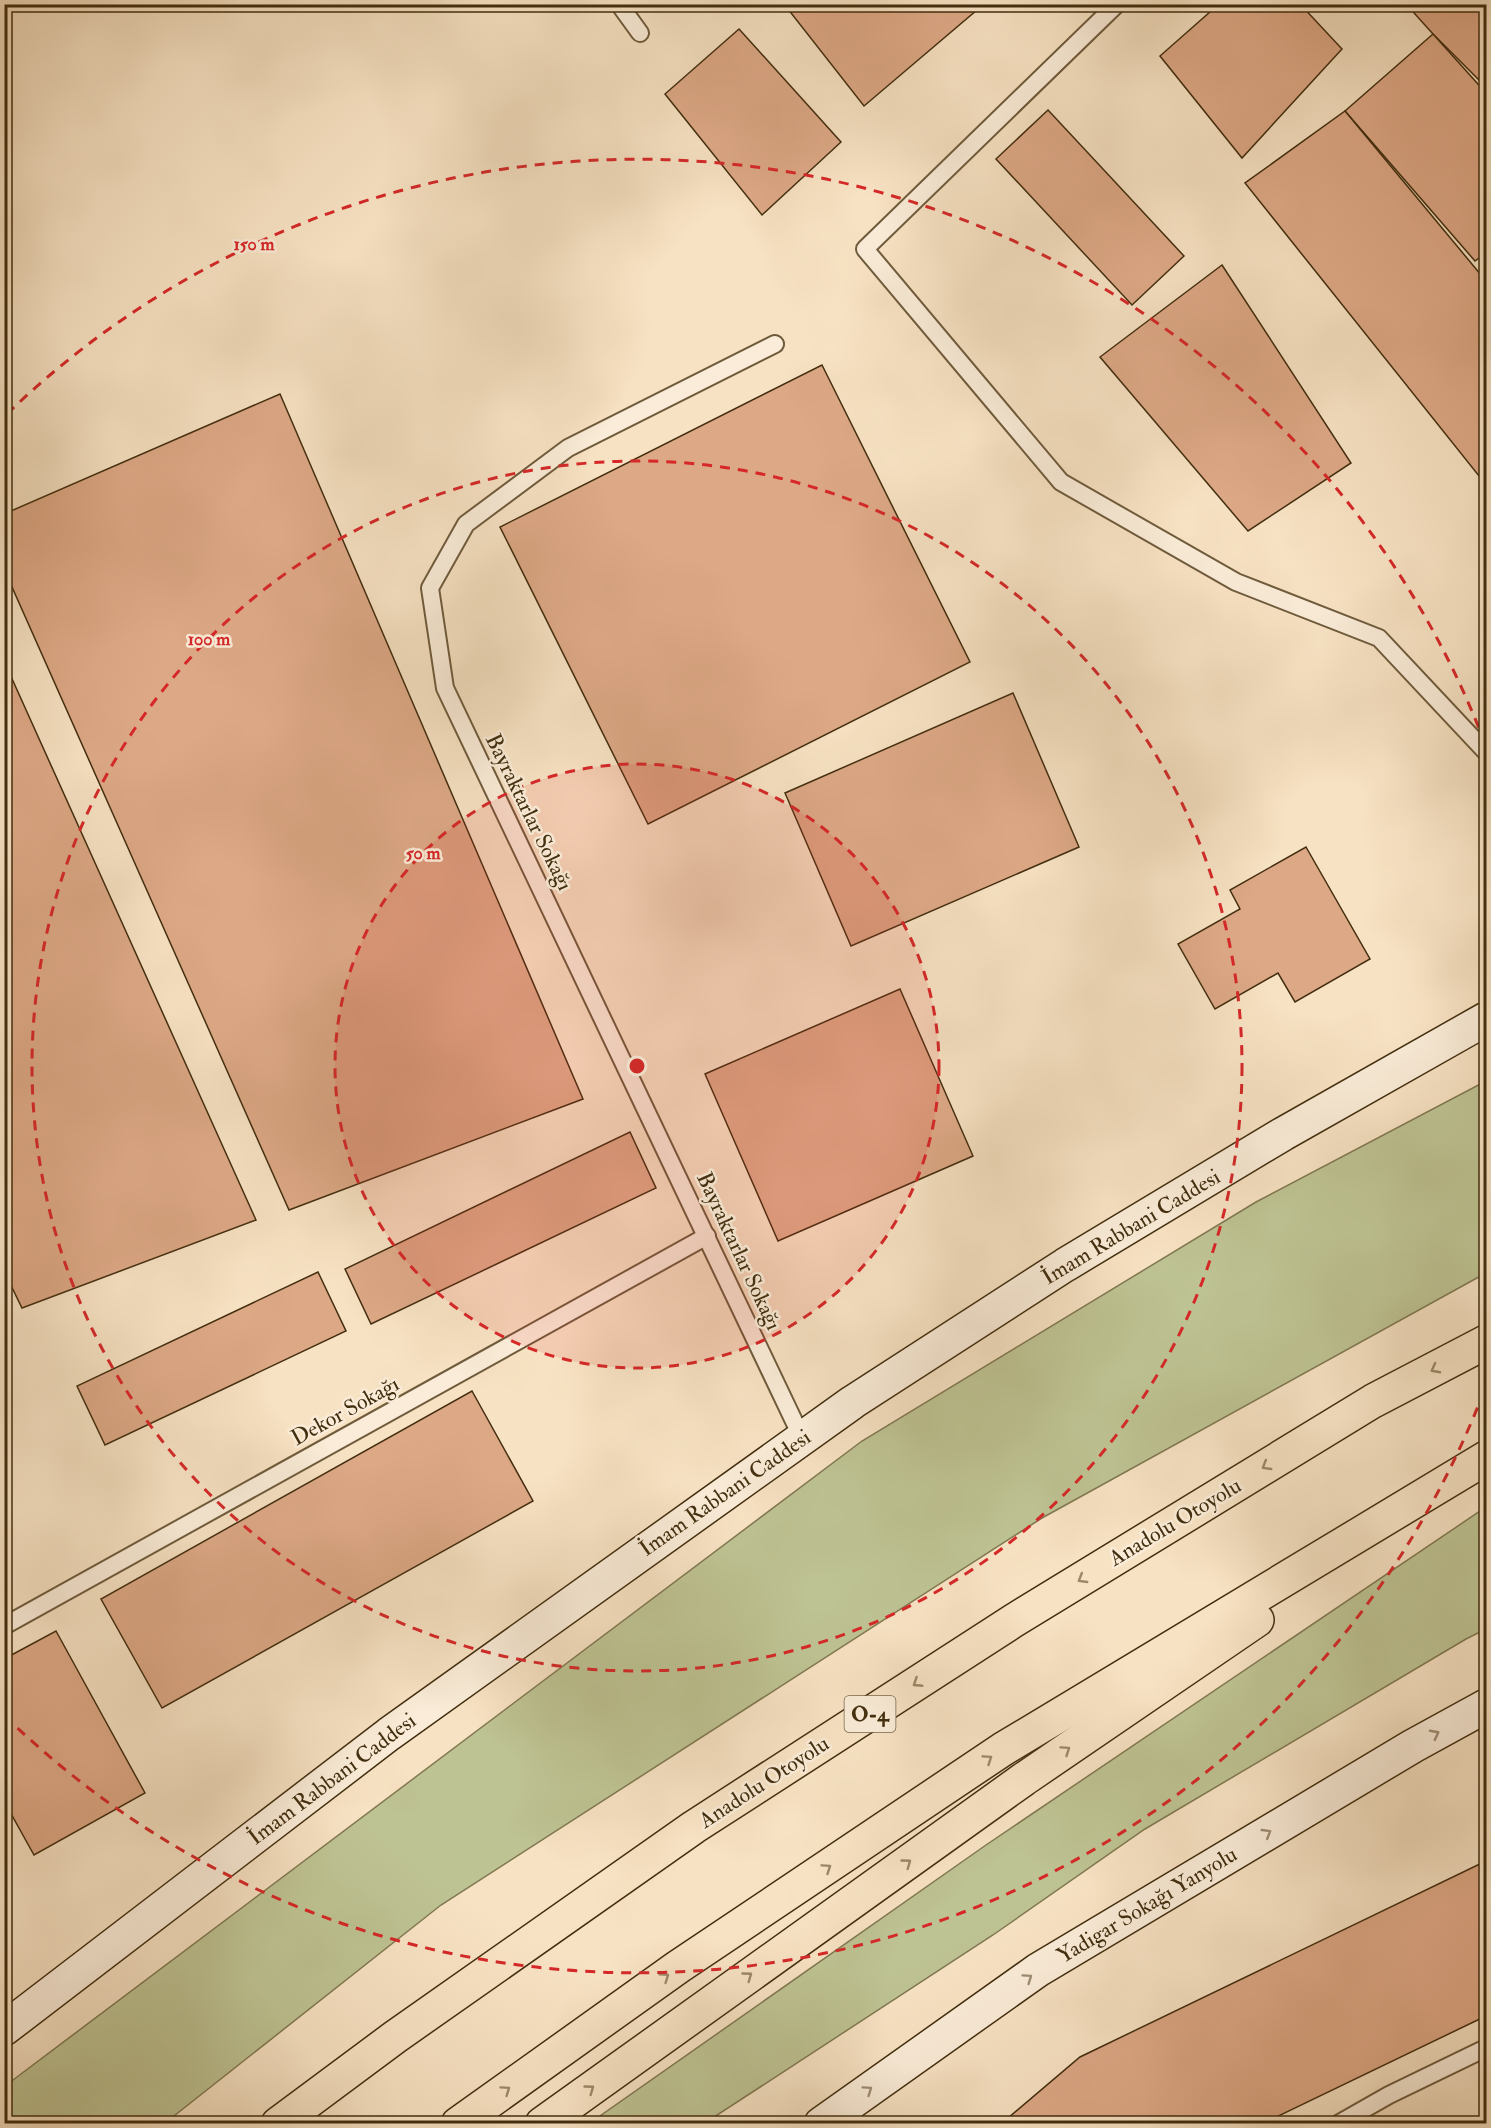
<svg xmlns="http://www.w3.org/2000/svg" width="1491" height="2128" viewBox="0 0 1491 2128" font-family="'IM FELL Double Pica',serif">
<rect width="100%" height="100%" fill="#f7e2c3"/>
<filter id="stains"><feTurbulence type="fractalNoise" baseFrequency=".00333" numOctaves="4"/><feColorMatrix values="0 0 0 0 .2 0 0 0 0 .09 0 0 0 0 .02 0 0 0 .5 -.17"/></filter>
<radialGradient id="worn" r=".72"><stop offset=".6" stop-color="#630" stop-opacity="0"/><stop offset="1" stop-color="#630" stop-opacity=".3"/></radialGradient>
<g fill="#bec393" stroke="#807851" stroke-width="1.5">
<path d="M1486,1081v192l-444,245 -601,387 -276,218h-160v-37l857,-645 394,-239z"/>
<path d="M1486,1507v122l-20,10 -321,190 -152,106 -288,188h-115l396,-278z"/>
</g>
<g fill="#dda886" stroke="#422e0f" stroke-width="1.5">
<path d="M784,4h200l-120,102z"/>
<path d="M1219,4h81l42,45 -100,109 -82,-102z"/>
<path d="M1406,4h80v83l-53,-53z"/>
<path d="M739,29l102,113 -79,73 -97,-121z"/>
<path d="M1433,34l53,59v160l-11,8 -130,-150z"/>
<path d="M1048,110l136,146 -52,49 -136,-146z"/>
<path d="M1345,111l141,170v197l-3,3 -238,-298z"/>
<path d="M1222,265l129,198 -103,68 -148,-174z"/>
<path d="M822,365l148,297 -322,162 -148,-297z"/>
<path d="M280,394l303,705 -294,111 -285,-641v-55z"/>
<path d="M4,661l252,559 -234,88 -18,-37z"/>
<path d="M1013,693l66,154 -228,99 -66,-153z"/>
<path d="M1306,847l64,112 -75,43 -17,-29 -63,36 -37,-65 62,-35 -10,-19z"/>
<path d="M900,989l73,167 -195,85 -73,-167z"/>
<path d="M630,1132l26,56 -285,136 -26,-55z"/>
<path d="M318,1272l28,59 -241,114 -28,-59z"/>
<path d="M472,1391l61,110 -371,207 -61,-109z"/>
<path d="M56,1631l89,162 -111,62 -30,-54v-142z"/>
<path d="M1486,1861v155l-212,102 -6,6h-267l79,-67z"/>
</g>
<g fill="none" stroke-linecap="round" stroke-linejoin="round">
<g stroke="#6f5b3c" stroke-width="20">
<g id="service">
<path d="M619,4l21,29"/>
<path d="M1117,4l-252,245 196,233 175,100 143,56 107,114"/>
<path d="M775,344l-207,104 -102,76 -36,64 15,100 357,750"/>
<path d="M4,1626l703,-390"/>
<path d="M1338,2124l51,-29 97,-47"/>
</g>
</g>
<g stroke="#422e0f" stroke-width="36">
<g id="secondary">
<path d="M4,2029l385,-295 464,-332 212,-137 218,-131 203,-115"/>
<path d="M821,2124l217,-154 375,-224 73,-40"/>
</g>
</g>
<g stroke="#422e0f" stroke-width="36">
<g id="motorway">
<path d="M278,2124l117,-87 299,-210 319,-206 360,-220 113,-59"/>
<path d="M458,2124l220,-157 325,-218 483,-291"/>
<path d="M542,2124l482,-345 233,-159"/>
</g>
</g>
<use href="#service" stroke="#faecd8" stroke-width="16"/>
<use href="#secondary" stroke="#faecd8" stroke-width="33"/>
<use href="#motorway" stroke="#f7e2c3" stroke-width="33"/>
</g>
<defs><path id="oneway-chevron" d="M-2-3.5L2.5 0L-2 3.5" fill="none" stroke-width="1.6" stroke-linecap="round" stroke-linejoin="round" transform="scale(1.5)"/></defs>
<g stroke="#9c8869">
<use href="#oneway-chevron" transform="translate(1435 1369) rotate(152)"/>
<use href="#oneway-chevron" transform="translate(1266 1466) rotate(149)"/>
<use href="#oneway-chevron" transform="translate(1082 1579) rotate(149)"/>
<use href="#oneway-chevron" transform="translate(917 1683) rotate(147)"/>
<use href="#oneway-chevron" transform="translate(1066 1750) rotate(-34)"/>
<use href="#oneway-chevron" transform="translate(988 1759) rotate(-34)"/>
<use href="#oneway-chevron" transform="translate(907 1863) rotate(-36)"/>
<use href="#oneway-chevron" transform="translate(827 1868) rotate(-34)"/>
<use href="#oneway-chevron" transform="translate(748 1976) rotate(-36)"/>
<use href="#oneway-chevron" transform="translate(665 1977) rotate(-35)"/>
<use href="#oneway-chevron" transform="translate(590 2089) rotate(-36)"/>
<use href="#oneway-chevron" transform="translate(506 2090) rotate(-35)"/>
</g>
<g stroke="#9e8d74">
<use href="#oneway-chevron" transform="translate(1435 1734) rotate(-28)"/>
<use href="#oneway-chevron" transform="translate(1267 1833) rotate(-31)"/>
<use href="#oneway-chevron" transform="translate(1028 1978) rotate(-35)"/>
<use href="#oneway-chevron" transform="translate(868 2090) rotate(-35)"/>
</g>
<circle cx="637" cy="1066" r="302" fill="#d62828" fill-opacity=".12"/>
<g fill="none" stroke="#d62828" stroke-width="3" stroke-dasharray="10 8">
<circle cx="637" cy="1066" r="302"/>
<circle cx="637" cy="1066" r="605"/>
<path d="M1484 1391A907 907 0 0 1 7 1718M7 414A907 907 0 0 1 1484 741"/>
</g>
<g text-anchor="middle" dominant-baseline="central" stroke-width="5" stroke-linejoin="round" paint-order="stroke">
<rect fill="#faecd8" stroke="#79674b" stroke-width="1.5" x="844.5" y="1696" width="51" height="36" rx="4.5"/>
<g font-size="21" font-weight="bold" fill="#422e0f">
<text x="870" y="1714">O-4</text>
</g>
<g font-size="22" fill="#422e0f" stroke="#faecd8">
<text transform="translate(529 812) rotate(64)">Bayraktarlar Sokağı</text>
<text transform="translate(1131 1227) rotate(-31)">İmam Rabbani Caddesi</text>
<text transform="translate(739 1251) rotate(65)">Bayraktarlar Sokağı</text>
<text transform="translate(345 1411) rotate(-29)">Dekor Sokağı</text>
<text transform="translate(725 1493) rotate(-35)">İmam Rabbani Caddesi</text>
<text transform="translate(1175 1522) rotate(-31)">Anadolu Otoyolu</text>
<text transform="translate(332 1779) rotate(-37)">İmam Rabbani Caddesi</text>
<text transform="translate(764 1782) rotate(-33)">Anadolu Otoyolu</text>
<text transform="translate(1147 1905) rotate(-31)">Yadigar Sokağı Yanyolu</text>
</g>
</g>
<circle cx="637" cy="1066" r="9" fill="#d62828" stroke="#faecd8" stroke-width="3"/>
<g font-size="18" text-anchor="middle" font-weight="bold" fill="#d62828" stroke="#faecd8" stroke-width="5" stroke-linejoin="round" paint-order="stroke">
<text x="254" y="250">150 m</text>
<text x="209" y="645">100 m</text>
<text x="423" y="859">50 m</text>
</g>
<rect width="1491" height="2128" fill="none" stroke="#f7e2c3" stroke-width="24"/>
<rect x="6" y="6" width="1479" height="2116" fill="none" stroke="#422e0f" stroke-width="3"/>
<rect x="12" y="12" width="1467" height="2104" fill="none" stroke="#422e0f" stroke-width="1.5"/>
<rect width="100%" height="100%" filter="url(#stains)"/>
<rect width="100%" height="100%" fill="url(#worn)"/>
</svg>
